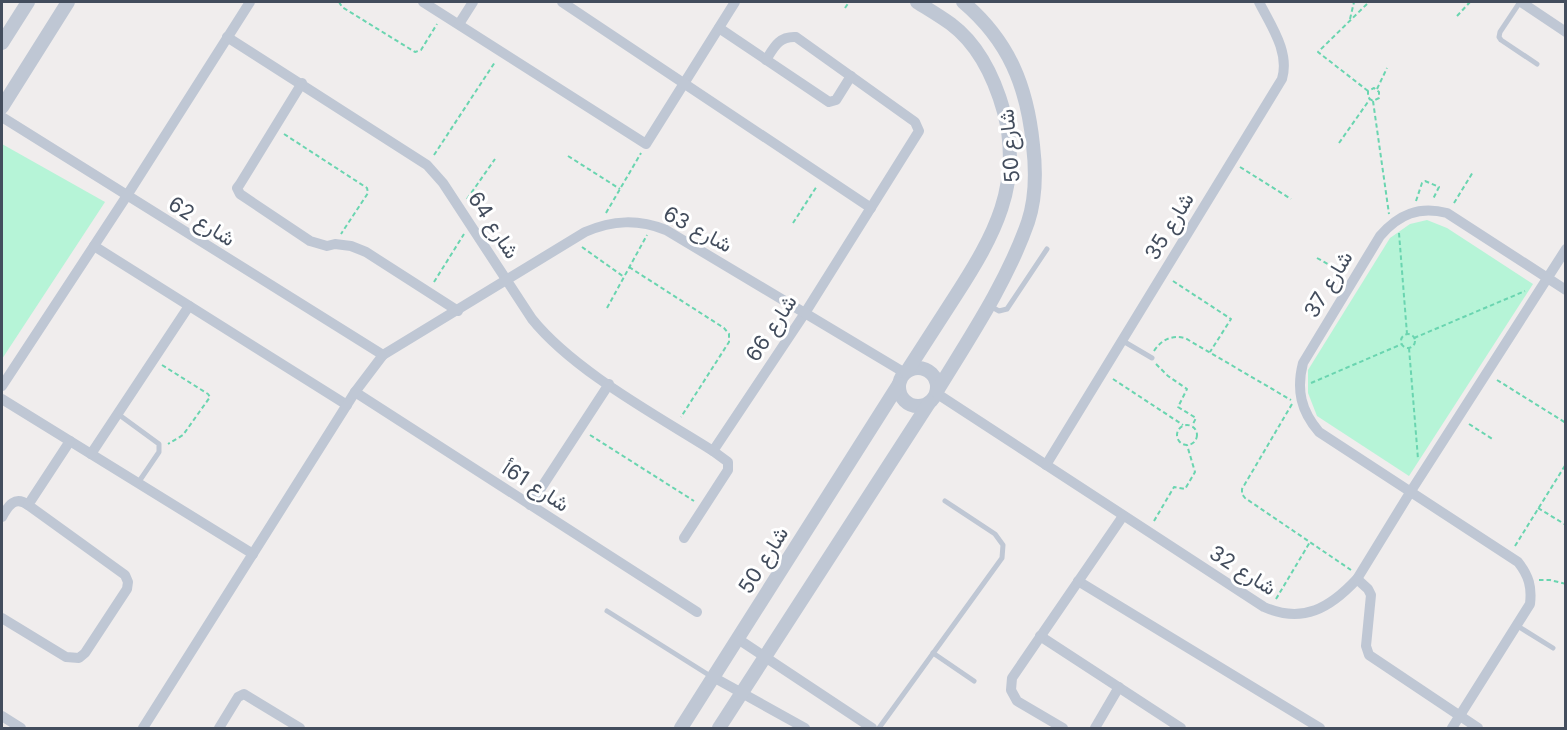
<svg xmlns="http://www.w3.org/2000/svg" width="1567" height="730" viewBox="0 0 1567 730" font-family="Inter,Vazirmatn,sans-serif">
<rect width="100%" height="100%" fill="#f0eded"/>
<g fill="#b6f4d7">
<path d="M2,144l103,58 -103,157z"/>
<path d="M1427,220l20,8 86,56 -124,192 -92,-60 -9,-23v-23l82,-132 20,-14z"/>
</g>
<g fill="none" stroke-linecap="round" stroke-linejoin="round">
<g stroke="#6ad5b0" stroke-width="2" stroke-dasharray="4.5 3" stroke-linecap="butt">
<path d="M339,2l3,5 73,45 6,-2 16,-26"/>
<path d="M845,8l4,-6"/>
<path d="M1457,16l13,-14"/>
<path d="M1350,19l4,-17"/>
<path d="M1377,89l10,-21"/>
<path d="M1368,91l-50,-39 51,-50"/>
<path d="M1373,101l16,113"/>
<path d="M284,134l83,54 1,5 -27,41"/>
<path d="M1339,143l31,-44 3,2 6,-3v-6l-5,-4 -6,3v6l2,2"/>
<path d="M434,155l61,-93"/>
<path d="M568,156l52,33"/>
<path d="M1240,167l51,32"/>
<path d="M467,199l28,-40"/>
<path d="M1416,201l6,-18 3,-2 14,6 -6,12"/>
<path d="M1454,203l19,-31"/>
<path d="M606,213l35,-60"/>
<path d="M793,223l24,-37"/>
<path d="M1399,233l8,101"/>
<path d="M582,247l42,30"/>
<path d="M1317,258l27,15"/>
<path d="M629,267l95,61 5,6v8l-48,75"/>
<path d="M1173,281l58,38 -21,33"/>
<path d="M434,282l30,-48"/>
<path d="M607,308l40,-73"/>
<circle cx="1408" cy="341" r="7"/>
<path d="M1414,338l111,-47"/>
<path d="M1409,348l9,111"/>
<path d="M1154,351c8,-12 18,-16 31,-13l106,62"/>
<path d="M1156,364l12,12 19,13 -9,18 18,11 -4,8"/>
<path d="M162,365l46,29 2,3 -27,38 -15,9"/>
<path d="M1113,379l70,46"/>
<path d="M1497,380l69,43"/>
<path d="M1311,383l91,-39"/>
<path d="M1292,404l-50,85v5l3,4 106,72"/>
<path d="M1469,424l25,16"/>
<circle cx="1187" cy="435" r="10"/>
<path d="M590,435l104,66"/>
<path d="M1538,508l28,17"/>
<path d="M1154,521l20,-34 11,2 10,-17 -8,-27"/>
<path d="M1515,546l51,-82"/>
<path d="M1539,580h11l16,4"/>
<path d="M1276,599l34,-57"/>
</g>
<g stroke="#bfc7d4" stroke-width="5">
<path d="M1520,2l-20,30 -1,5 2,3 36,24"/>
<path d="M990,306l9,5 8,-2 40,-60"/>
<path d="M1123,341l29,17"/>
<path d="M118,414l41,30v8l-21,31"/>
<path d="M607,611l105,66"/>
<path d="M1516,625l37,23"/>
<path d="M933,653l41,28"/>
<path d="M879,728l123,-170 1,-13 -8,-11 -50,-33"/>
</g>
<g stroke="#bfc7d4" stroke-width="10">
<path d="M423,2l223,142 89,-142"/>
<path d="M562,2l309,206"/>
<path d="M1521,2l45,30"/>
<path d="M459,24l14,-22"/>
<path d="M719,28l110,74 7,-2 15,-24"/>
<path d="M227,37l200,128 16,18 89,136c42,52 124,96 181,132"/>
<path d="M302,83l-62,101 -3,4 3,6 70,47 17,5 8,-2 16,2 15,6 92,59"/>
<path d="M2,117l381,238"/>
<path d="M94,246l253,159"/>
<path d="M2,386l124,-189 124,-195"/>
<path d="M355,392l342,220"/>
<path d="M936,393l328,214c39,17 66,1 93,-28l54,-88 155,-242"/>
<path d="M2,399l251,155"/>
<path d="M91,454l98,-148"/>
<path d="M1046,465l236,-386c8,-27 -11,-53 -23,-77"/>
<path d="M530,505l79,-121"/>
<path d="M2,517c6,-11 13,-22 26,-12"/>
<path d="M684,538l44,-68v-8l-15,-11 92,-138 114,-182 -4,-9 -119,-85c-17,-1 -22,10 -30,23"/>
<path d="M1357,579l11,10 3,6 -5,51 3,9 109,73"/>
<path d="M1078,581l242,147"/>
<path d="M2,618l64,39 13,1 6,-5 42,-64 1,-7 -3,-7 -97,-70 42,-64"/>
<path d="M1040,636l141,92"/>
<path d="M738,639l134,89"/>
<path d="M713,677l92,51"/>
<path d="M2,716l19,12"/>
<path d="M143,728l212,-336 28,-37 202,-123c28,-12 53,-13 81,-2l239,143"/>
<path d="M219,728l19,-31 6,-3 56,34"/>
<path d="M1063,728l-46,-27 -6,-11 1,-12 111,-162"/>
<path d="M1095,728l24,-41"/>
<path d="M1452,728l78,-124c2,-17 -1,-28 -12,-42l-199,-130c-18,-21 -23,-42 -16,-69l77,-127c19,-22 39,-30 67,-23l119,77"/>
</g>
<g stroke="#bfc7d4" stroke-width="14">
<path d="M2,43l26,-41"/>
<path d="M2,107l66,-105"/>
<circle cx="918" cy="387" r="19"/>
<path d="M907,371c16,-25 33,-51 49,-76 38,-59 67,-111 48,-183 -9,-32 -25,-67 -53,-88 -11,-8 -23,-15 -34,-22"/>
<path d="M937,391c33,-54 70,-109 91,-169 8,-24 8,-52 5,-77 -6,-59 -24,-104 -70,-143"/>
<path d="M681,728l218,-344"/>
<path d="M719,728l210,-325"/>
</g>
</g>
<g text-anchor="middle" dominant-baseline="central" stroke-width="6" stroke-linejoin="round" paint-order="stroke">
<g font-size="21" fill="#434d5d" stroke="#fff">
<text transform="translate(1009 146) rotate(-95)">شارع 50</text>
<text transform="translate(202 221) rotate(32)">شارع 62</text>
<text transform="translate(494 225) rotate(57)">شارع 64</text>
<text transform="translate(1169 226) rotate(-59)">شارع 35</text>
<text transform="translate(698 229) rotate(28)">شارع 63</text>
<text transform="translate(1328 284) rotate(-59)">شارع 37</text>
<text transform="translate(771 328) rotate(-57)">شارع 66</text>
<text transform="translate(536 486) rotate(33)">شارع 61أ</text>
<text transform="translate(763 560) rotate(-58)">شارع 50</text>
<text transform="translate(1243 570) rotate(32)">شارع 32</text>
</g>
</g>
<rect width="1567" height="730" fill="none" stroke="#434d5d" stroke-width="6"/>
</svg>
